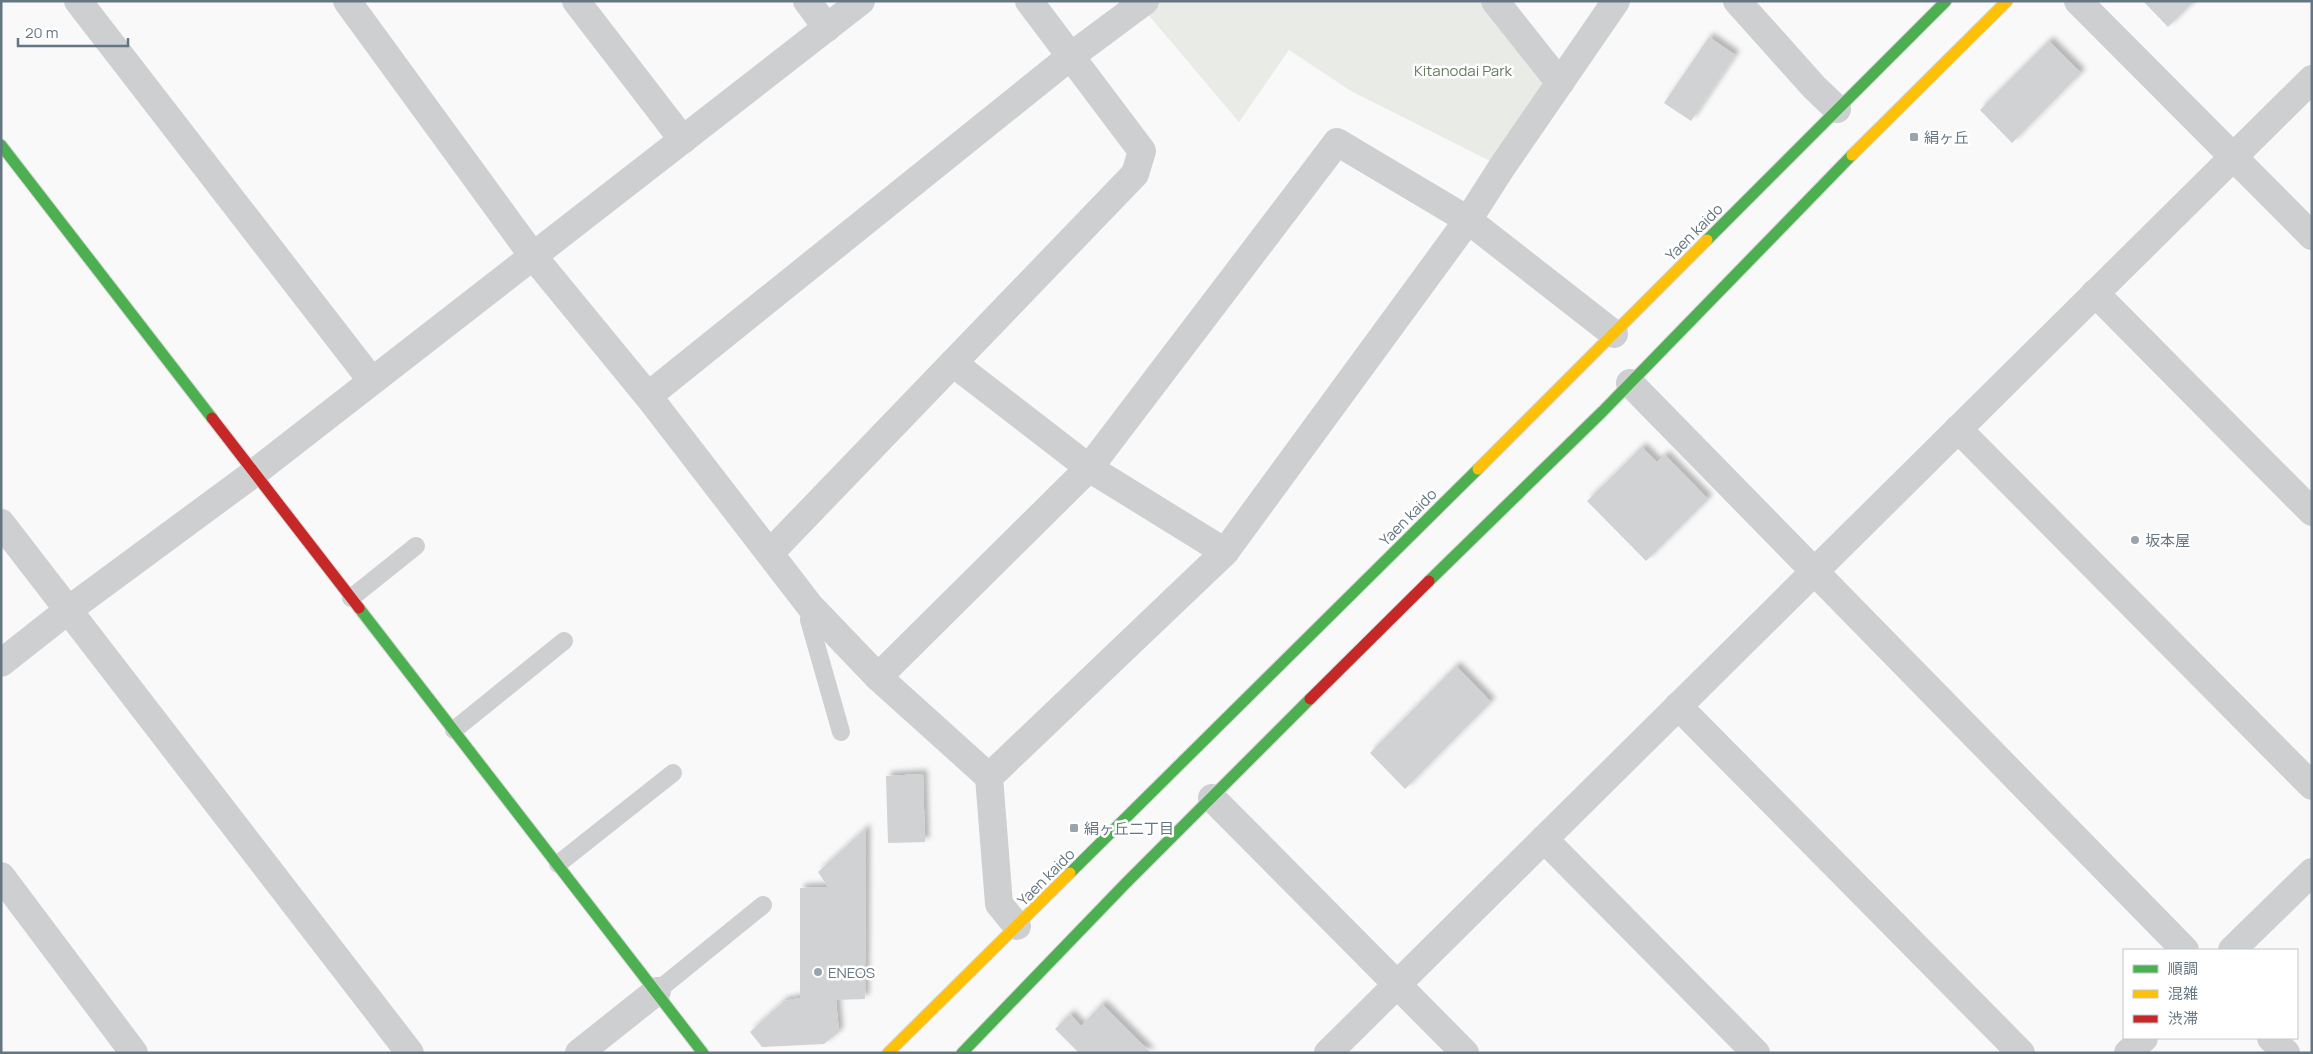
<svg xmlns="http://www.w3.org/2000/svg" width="2313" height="1054" viewBox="0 0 2313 1054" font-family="Manrope,'Noto Sans JP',sans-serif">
<defs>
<filter id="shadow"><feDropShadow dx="4.5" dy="-4.5" stdDeviation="2.5" flood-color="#0004"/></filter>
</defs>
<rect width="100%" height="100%" fill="#f9f9f9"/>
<path fill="#e8ebe6" d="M1145,1h350l65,82 -58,84 -151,-76 -62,-41 -50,72 -99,-117z"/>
<g fill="#d0d2d3" filter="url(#shadow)">
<path d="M2143,1h51l-26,26z"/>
<path d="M1709,37l26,18 -44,66 -27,-18z"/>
<path d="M2049,41l32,32 -69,70 -32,-33z"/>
<path d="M1642,447l15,15 8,-7 43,44 -62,62 -59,-60z"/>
<path d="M1456,666l35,36 -86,87 -35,-36z"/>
<path d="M923,774l2,68 -37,1 -2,-67z"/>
<path d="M866,828l-1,171 -29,1 3,32 -15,12 -62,3 -12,-15 34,-31 16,-3v-110l28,-1 -10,-15z"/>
<path d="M1102,1004l49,49h-72l-24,-24 15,-15 11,12z"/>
</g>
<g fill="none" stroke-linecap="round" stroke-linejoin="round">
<g stroke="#d5d6d7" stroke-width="13">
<g id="fast">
<path d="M1,145l211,273"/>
<path d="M1707,240l239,-239"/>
<path d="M1429,581l174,-170 249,-256"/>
<path d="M359,608l344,445"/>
<path d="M1070,873l408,-404"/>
<path d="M962,1053l164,-170 184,-184"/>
</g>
</g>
<g stroke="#d5d6d7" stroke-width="13">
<g id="slow">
<path d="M1852,155l155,-154"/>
<path d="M1478,469l229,-229"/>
<path d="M888,1053l182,-180"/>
</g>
</g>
<g stroke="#d5d6d7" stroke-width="13">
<g id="jam">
<path d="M212,418l147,190"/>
<path d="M1310,699l119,-118"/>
</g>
</g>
<g stroke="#cecfd0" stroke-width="18">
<path d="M351,598l65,-52"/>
<path d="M810,606l-1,14 32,112"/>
<path d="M454,730l110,-89"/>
<path d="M558,864l115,-91"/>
<path d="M657,991l106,-86"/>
</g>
<g stroke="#cecfd0" stroke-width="28">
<path d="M78,1l294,380"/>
<path d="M347,1l186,255 115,140 162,210 68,71"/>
<path d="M576,1l107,139"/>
<path d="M807,1l20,27"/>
<path d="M1495,1l65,82"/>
<path d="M1737,1l77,86 23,22"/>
<path d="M2078,1l234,235"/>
<path d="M2095,293l217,219"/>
<path d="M953,363l136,105 136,84"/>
<path d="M1630,383l555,567"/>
<path d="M648,396l423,-340 74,-55"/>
<path d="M1958,429l354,357"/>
<path d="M1,523l409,530"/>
<path d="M770,553l365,-379 7,-23 -113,-150"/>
<path d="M1,663l66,-52 187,-138 607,-472"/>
<path d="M1678,706l343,347"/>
<path d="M989,777l-111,-100 211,-209 248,-326 131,78 146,114"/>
<path d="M1212,798l253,255"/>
<path d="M1544,839l212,214"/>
<path d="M1,876l133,177"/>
<path d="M1017,926l-18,-22 -10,-127 236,-225 243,-332 34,-53 114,-166"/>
<path d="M2232,950l80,-78"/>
<path d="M2271,1038l15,15"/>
<path d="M579,1053l78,-62"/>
<path d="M1328,1053l984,-974"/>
<path d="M2128,1053l16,-15"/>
</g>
<use href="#fast" stroke="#4caf50" stroke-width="11"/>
<use href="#slow" stroke="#ffc107" stroke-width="11"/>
<use href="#jam" stroke="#c62828" stroke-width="11"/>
</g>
<g fill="#99a4ac" stroke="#fff" stroke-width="2">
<rect x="1909" y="132" width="10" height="10" rx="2.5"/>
<circle cx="2135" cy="540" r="5"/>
<rect x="1069" y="823" width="10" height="10" rx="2.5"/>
<circle cx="818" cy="972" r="5"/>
</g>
<g text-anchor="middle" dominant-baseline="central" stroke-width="5" stroke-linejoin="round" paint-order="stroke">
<g font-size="15" fill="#687a64" stroke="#fff">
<text x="1463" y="70">Kitanodai Park</text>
</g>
<g font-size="15" fill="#657683" stroke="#fff" text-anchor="start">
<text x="1924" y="137">絹ヶ丘</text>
<text x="2145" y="540">坂本屋</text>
<text x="1084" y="828">絹ヶ丘二丁目</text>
<text x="828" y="972">ENEOS</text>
</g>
<g font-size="15" fill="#657683" stroke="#fff">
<text transform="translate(1694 232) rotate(-45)">Yaen kaido</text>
<text transform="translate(1408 517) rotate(-45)">Yaen kaido</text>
<text transform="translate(1046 877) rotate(-45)">Yaen kaido</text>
</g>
</g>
<rect width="2313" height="1054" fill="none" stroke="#657683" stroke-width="5"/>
<rect x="2123" y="949" width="175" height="90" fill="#ffffff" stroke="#c1c8cd"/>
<rect x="2133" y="965" width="25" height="8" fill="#4caf50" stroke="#c1c8cd"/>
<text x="2168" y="974" font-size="15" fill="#657683">順調</text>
<rect x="2133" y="990" width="25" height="8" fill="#ffc107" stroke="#c1c8cd"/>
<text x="2168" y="999" font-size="15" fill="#657683">混雑</text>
<rect x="2133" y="1015" width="25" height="8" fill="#c62828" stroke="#c1c8cd"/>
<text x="2168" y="1024" font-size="15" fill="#657683">渋滞</text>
<path d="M18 38v8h110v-8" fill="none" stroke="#657683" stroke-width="2.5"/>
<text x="25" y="38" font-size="15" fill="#657683" stroke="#ffffff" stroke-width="4" paint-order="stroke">20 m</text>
</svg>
